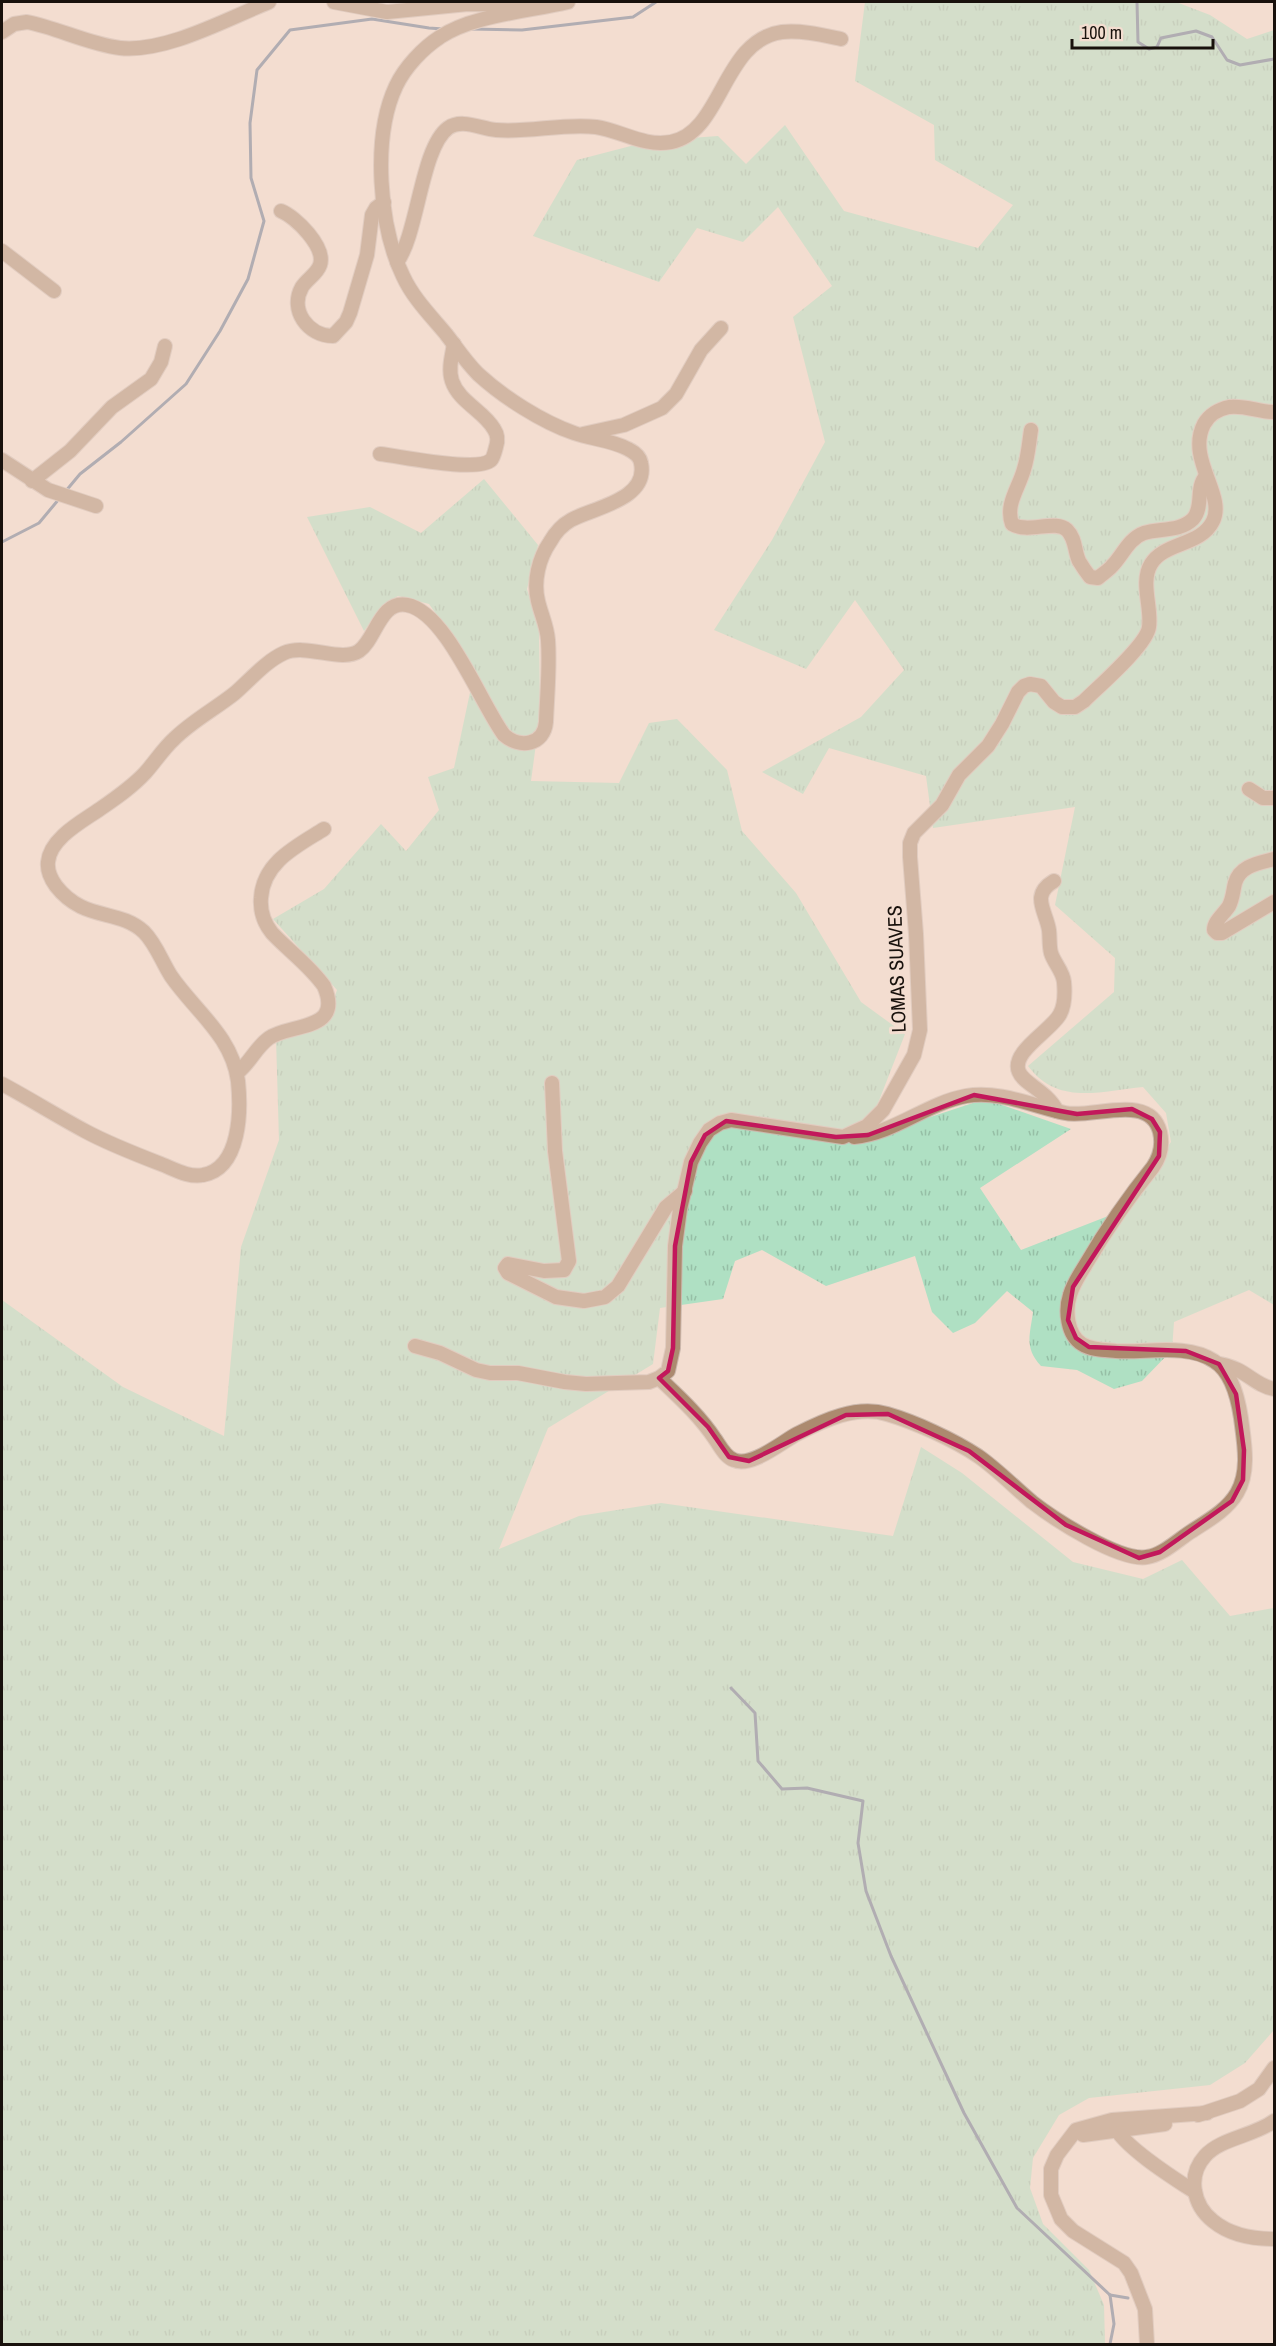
<svg xmlns="http://www.w3.org/2000/svg" width="1276" height="2346" viewBox="0 0 1276 2346" font-family="'Archivo Narrow',sans-serif">
<defs>
<pattern id="grass-tufts" width="24" height="20" patternUnits="userSpaceOnUse" patternTransform="scale(1.5)"><rect width="24" height="20" fill="#afe0c3"/><path d="M3 7l-1-3M5 7V3M7 7l1-3M15 17l-1-3M17 17v-4M19 17l1-3" fill="none" stroke="#96bfa6"/></pattern>
</defs>
<rect width="100%" height="100%" fill="#f3ddd0"/>
<path fill="url(#grass-tufts)" d="M865,2h311l34,13 37,24 27,-9v1275l-25,-15 -75,32 -2,28 -30,31 -28,8 -37,-19 -36,-4c-17,-18 -11,-31 -8,-54l-26,-21 -32,32 -22,10 -21,-21 -17,-56 -89,30 -64,-36 -27,11 -12,38 -63,9 -7,56 -105,64 -49,121 80,-33 82,-13 232,33 28,-89 41,26 111,89 70,17 39,-19 48,56 44,-8v422l-29,33 -35,22 -121,13 -30,17 -26,43 -3,30 13,36 46,46 15,35 1,39h-1103v-1044l121,87 101,49 17,-189 38,-107 -3,-102 49,-13 12,-35 -64,-71 51,-30 57,-65 25,27 33,-41 -11,-33 26,-9 21,-99 -46,-65 -31,-8 -15,9 -19,26 -57,-114 63,-10 51,26 63,-54 54,66 -11,44 12,41 1,84 -9,67 88,2 30,-60 28,-4 50,51 15,61 54,62 65,109 44,32 -41,105 121,-40 86,30 -91,59 41,62 100,-39 50,-69 -5,-29 -23,-26c-43,4 -85,19 -115,-21l86,-74 1,-34 -60,-53 20,-98 -142,21 -7,-52 -97,-28 -26,46 -41,-22 99,-55 43,-47 -49,-70 -49,69 -92,-39 58,-90 53,-98 -32,-125 39,-31 -54,-79 -35,35 -46,-14 -38,54 -126,-46 44,-76 73,-19 68,-5 28,28 39,-39 59,86 134,37 35,-43 -78,-45 -1,-35 -79,-44z"/>
<g fill="none" stroke-linecap="round" stroke-linejoin="round">
<g stroke="#62738e" stroke-width="3">
<path d="M1137,2l1,40 11,7 8,-2 4,-9 35,-7 16,6 15,23 13,5 34,-6"/>
<path d="M471,29l51,1 111,-13 23,-15"/>
<path d="M65,492l15,-18 41,-32 65,-58 34,-53 28,-52 16,-58 -13,-43 -1,-55 7,-53 33,-40 82,-11 57,9 14,1"/>
<path d="M2,542l37,-19 20,-24"/>
<path d="M731,1688l24,25 3,48 24,28 25,-1 56,13 -5,42 8,48 25,65 73,157 53,95 93,87"/>
<path d="M1110,2295l4,29 -4,20"/>
<path d="M1110,2295l18,3"/>
</g>
<g stroke="#ccb8ad" stroke-width="16">
<g id="minor">
<path d="M334,2l53,10 81,-8 64,1"/>
<path d="M2,32l12,-8 13,-2c31,6 61,22 93,26 45,5 107,-29 149,-46"/>
<path d="M281,211c15,6 45,36 39,54 -3,9 -13,14 -18,22 -13,23 6,49 31,49l13,-14 4,-9 17,-58 5,-40 4,-7 8,-6"/>
<path d="M2,251l52,40"/>
<path d="M397,262c21,-28 24,-114 51,-134 14,-10 33,1 48,2 33,3 67,-7 100,-3 26,4 48,20 75,15 52,-10 51,-102 111,-110 19,-2 40,3 59,7"/>
<path d="M1031,430c-2,13 -3,27 -7,39 -5,19 -19,35 -12,55 16,10 43,-5 55,6 9,9 7,20 12,31 3,5 7,11 11,16l8,1c4,-4 10,-7 14,-12 11,-11 16,-27 32,-33 15,-5 36,-1 49,-14 11,-12 2,-31 13,-43"/>
<path d="M583,434l41,-9 38,-17 14,-14 25,-44 20,-22"/>
<path d="M380,454c20,2 97,19 111,6 2,-2 4,-9 5,-13 2,-6 2,-12 -2,-18 -10,-18 -35,-27 -42,-48 -4,-12 0,-25 2,-37"/>
<path d="M2,460l46,30 48,16"/>
<path d="M32,481l38,-30 42,-44 39,-28 10,-17 4,-16"/>
<path d="M1249,789l14,9h11"/>
<path d="M1274,859c-14,4 -34,6 -39,24 -2,8 -2,15 -6,23 -5,8 -15,15 -15,24l3,3h5l52,-31"/>
<path d="M1054,881c-24,14 -8,30 -5,49 1,7 0,16 2,23 3,10 12,18 13,29 1,11 1,23 -4,32 -8,16 -50,38 -41,58 5,12 28,19 38,39"/>
<path d="M237,1073c13,-10 19,-26 32,-35 21,-15 75,-6 55,-52 -14,-20 -35,-35 -52,-53 -8,-10 -12,-23 -11,-35 2,-36 36,-52 63,-69"/>
<path d="M552,1083l3,68 14,110 -5,9 -20,1 -36,-7 -3,4 3,5 48,24 28,4 21,-4 13,-11 48,-79 19,-16"/>
<path d="M2,1084c28,15 55,32 83,47 24,13 50,23 76,33 13,5 28,14 42,11 38,-7 38,-65 35,-94 -6,-45 -43,-70 -67,-105 -9,-14 -15,-32 -27,-44 -26,-24 -60,-10 -88,-46 -5,-7 -9,-15 -8,-24 2,-24 35,-41 52,-53 16,-11 32,-22 45,-36 10,-11 18,-24 29,-34 18,-18 41,-30 61,-46 15,-13 31,-32 49,-40 23,-10 57,10 75,-2 17,-12 21,-51 48,-46 39,7 74,99 97,130 16,14 40,10 42,-13 1,-27 4,-55 2,-82 -1,-14 -7,-26 -10,-39 -5,-20 1,-43 12,-59 5,-9 12,-17 21,-22 21,-12 78,-20 70,-57 -1,-7 -7,-11 -13,-14 -16,-9 -37,-10 -54,-16 -32,-11 -71,-36 -96,-59 -12,-12 -22,-27 -32,-40 -15,-18 -33,-36 -43,-58 -24,-50 -31,-139 -7,-190 9,-19 27,-38 44,-49 32,-22 91,-26 128,-35"/>
<path d="M415,1346l25,7 36,17 14,3h28l47,9 21,2 63,-2 10,-4 9,-7 5,-23 2,-102 5,-37 11,-47 9,-19 9,-13 11,-7 11,-3 112,17 24,-11 16,-16 31,-55 6,-25 -4,-96 -6,-77v-14l4,-10 28,-28 17,-30 29,-29 14,-22 16,-32 6,-6 6,-2 11,2 13,16 8,5h13l9,-6c14,-14 63,-56 65,-74 3,-19 -9,-45 2,-63 13,-22 50,-18 62,-43 13,-26 -27,-62 -9,-97 5,-9 15,-15 25,-17 16,-2 30,5 45,5"/>
<path d="M1219,1364c27,4 34,21 55,25"/>
<path d="M659,1378c20,19 41,38 56,61 5,7 10,18 19,21 17,8 48,-18 63,-26 27,-14 60,-29 90,-20 28,8 67,26 91,42 20,14 36,31 54,46 22,17 88,60 115,55 16,-2 32,-18 45,-26 17,-11 35,-21 45,-38 13,-22 7,-51 4,-75 -3,-20 -9,-46 -27,-57 -27,-18 -67,-8 -98,-10 -11,-1 -25,-1 -34,-7 -15,-9 -17,-34 -12,-49 3,-11 10,-21 16,-31 20,-34 42,-66 67,-97 7,-10 10,-22 7,-35 -10,-40 -68,-13 -95,-19 -32,-7 -66,-23 -99,-17 -39,7 -73,38 -112,41"/>
<path d="M1198,2115l42,-14 19,-12 15,-21"/>
<path d="M1274,2121c-20,15 -53,17 -69,35 -18,20 -12,49 8,65 17,14 41,18 61,18"/>
<path d="M1114,2125c8,21 61,54 81,67"/>
<path d="M1083,2135l82,-11"/>
<path d="M1147,2344l-2,-35 -14,-36 -7,-10 -51,-32 -12,-12 -10,-24v-26l6,-14 19,-25 36,-10 95,-7"/>
</g>
</g>
<use href="#minor" stroke="#ac8a6f" stroke-width="14"/>
</g>
<path d="M0 0H1276V2346H0ZM974,1095l103,19 55,-5 20,10 8,13 -1,24 -86,131 -5,33 8,18 13,9 97,4 33,13 17,30 8,56 -1,30 -11,21 -72,51 -21,6 -73,-33 -97,-74 -81,-37 -42,1 -97,46 -20,-4 -21,-30 -49,-49 9,-7 5,-23 2,-102 16,-84 14,-27 21,-14 110,16 32,-2z" fill="#f3ddd0" fill-opacity=".55" fill-rule="evenodd"/>
<path fill="none" stroke="#c2185b" stroke-width="4.5" stroke-linejoin="round" d="M974,1095l103,19 55,-5 20,10 8,13 -1,24 -86,131 -5,33 8,18 13,9 97,4 33,13 17,30 8,56 -1,30 -11,21 -72,51 -21,6 -73,-33 -97,-74 -81,-37 -42,1 -97,46 -20,-4 -21,-30 -49,-49 9,-7 5,-23 2,-102 16,-84 14,-27 21,-14 110,16 32,-2z"/>
<g text-anchor="middle" dominant-baseline="central" stroke-width="6" stroke-linejoin="round" paint-order="stroke">
<g font-size="20" fill="#18110c" stroke="#f3ddd0">
<text transform="translate(896 969) rotate(-92)">LOMAS SUAVES</text>
</g>
</g>
<rect width="1276" height="2346" fill="none" stroke="#18110c" stroke-width="6"/>
<path d="M1072 39v9h141v-9" fill="none" stroke="#18110c" stroke-width="3"/>
<text x="1081" y="39" font-size="18" fill="#18110c" stroke="#f3ddd0" stroke-width="4.5" paint-order="stroke">100 m</text>
</svg>
